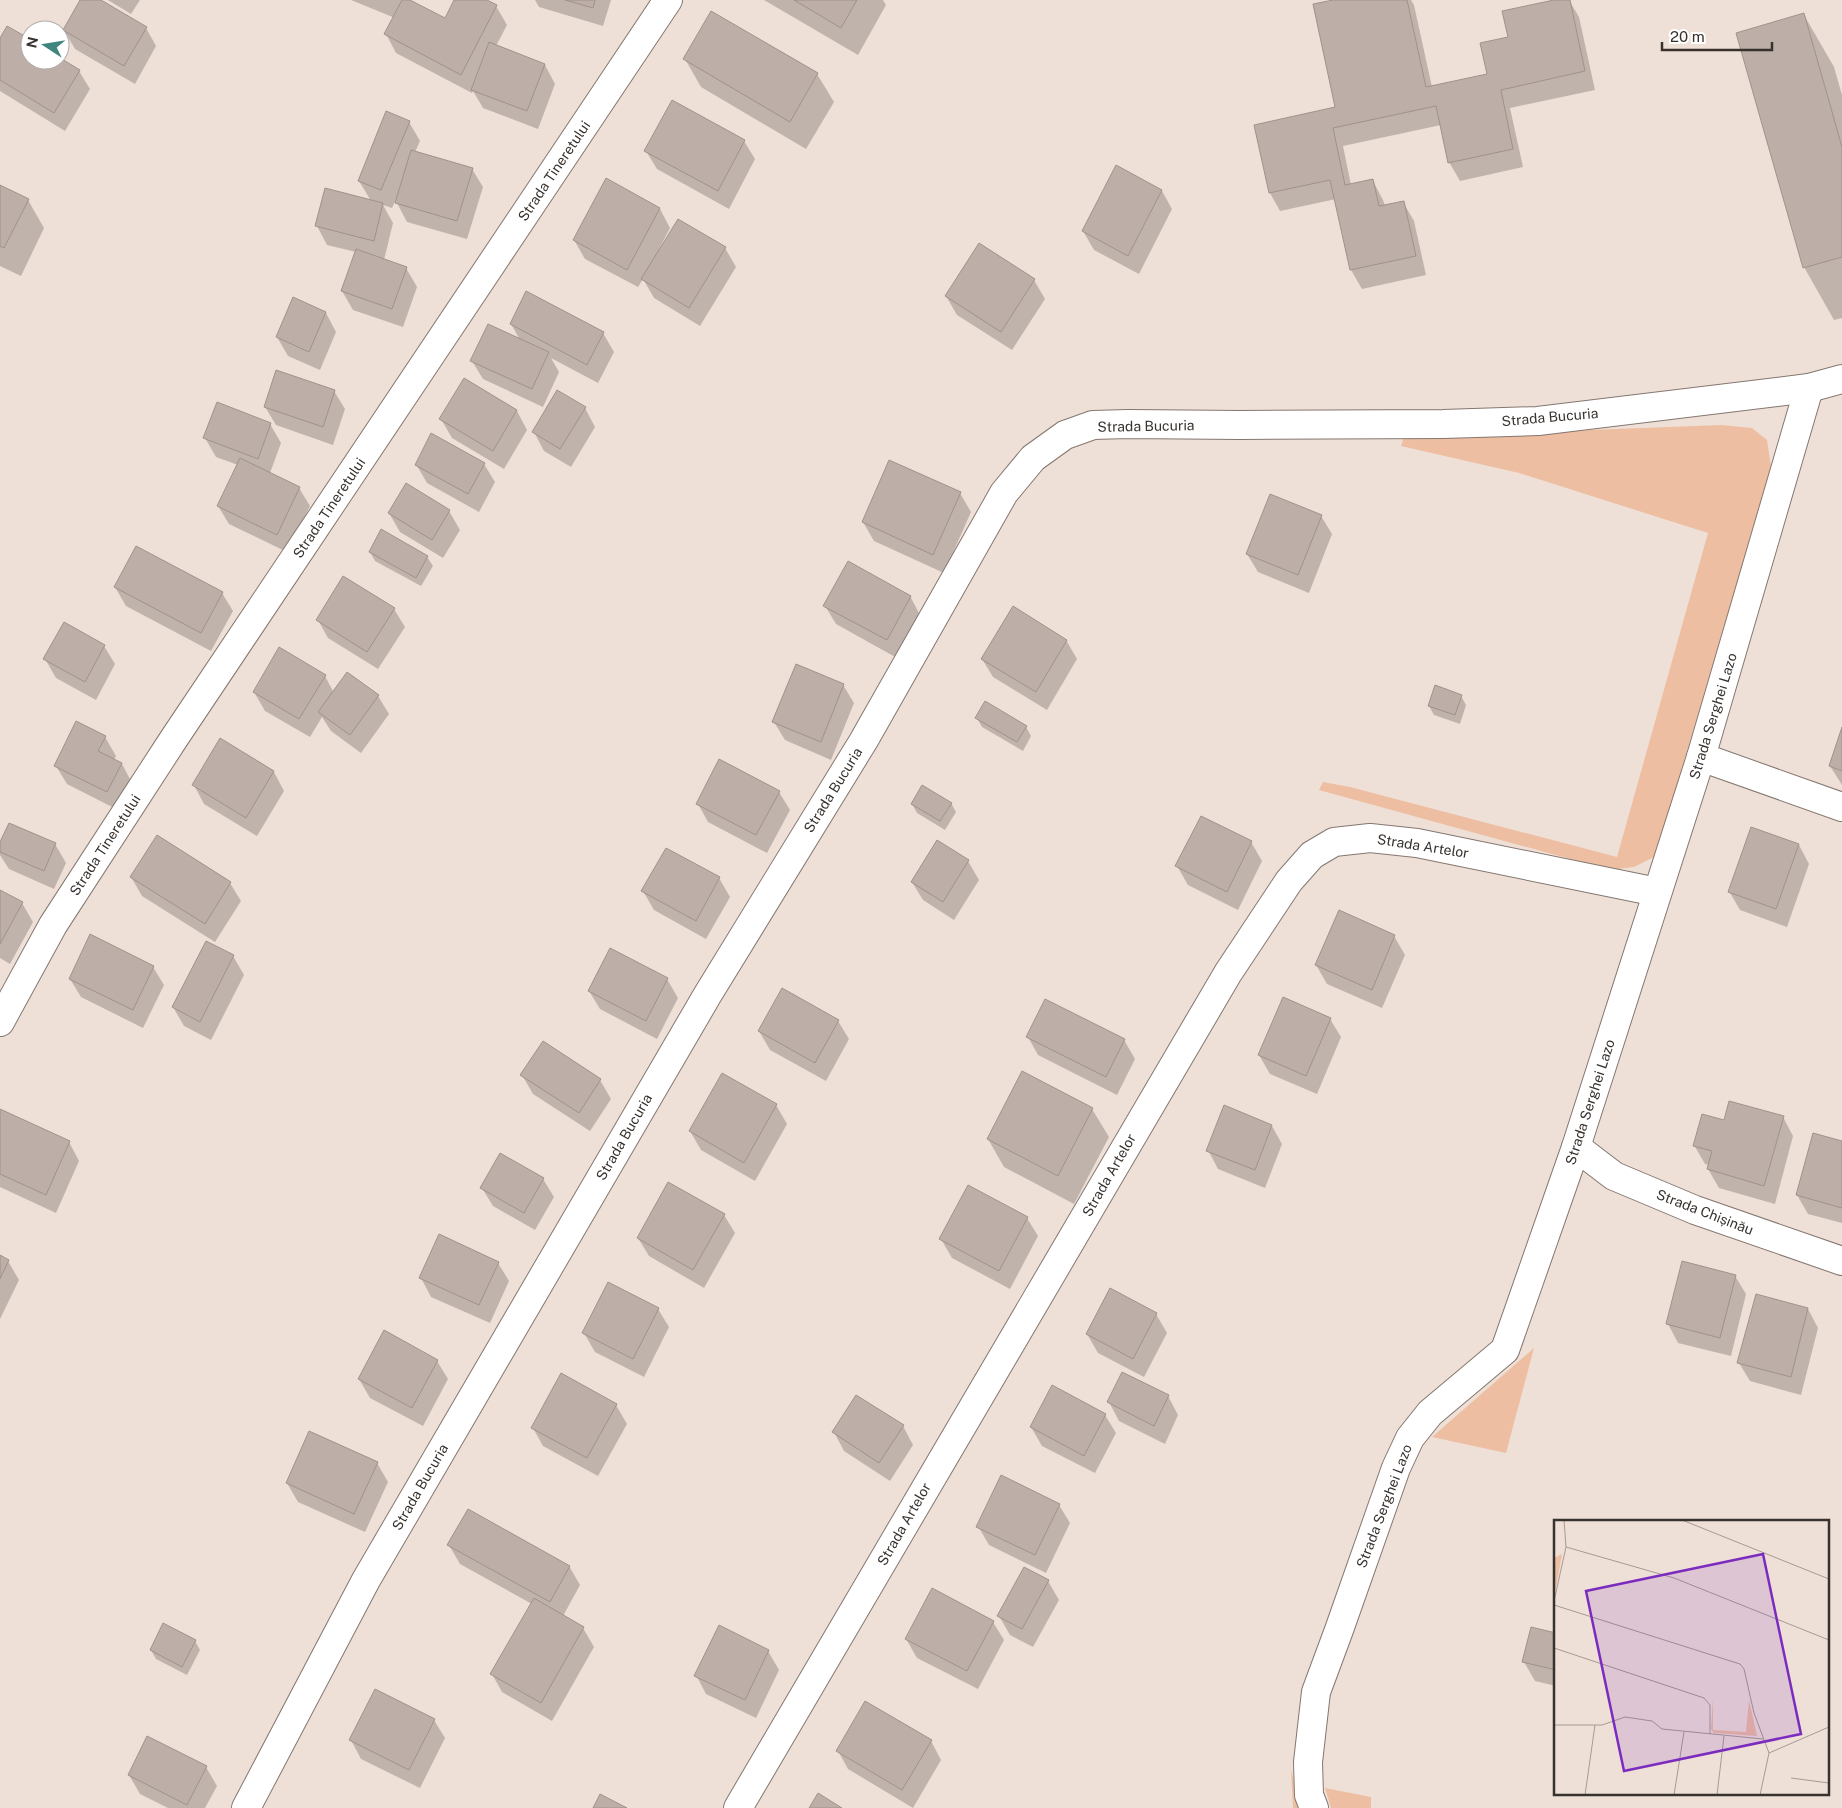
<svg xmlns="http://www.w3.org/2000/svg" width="1842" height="1808" viewBox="0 0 1842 1808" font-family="'Public Sans',sans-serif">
<rect width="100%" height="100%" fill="#efe0d7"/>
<g fill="#edbea1">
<path d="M1721,425l31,3 15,12 4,27 -115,389 -22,11 -24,3 -291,-80 4,-8 27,5 267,70 91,-324 -189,-60 -118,-27 3,-9z"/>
<path d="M1534,1348l-28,105 -74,-16z"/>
<path d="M1291,1770l11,38h-9z"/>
<path d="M1325,1788l46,9v11h-40z"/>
</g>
<g fill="#0003">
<path d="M82,0h16l48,28 10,18 -21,38 -60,-35 -11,-19z"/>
<path d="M108,0h32l-9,14z"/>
<path d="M351,0h56l38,20 10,-20h29l12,6 11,19 -11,21 49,19 10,19 -17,45 -55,-21 -10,-17 -1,2 -76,-40 -10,-19 9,-16z"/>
<path d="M535,0h76l-8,26 -64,-19z"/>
<path d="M764,0h119l3,5 -28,50z"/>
<path d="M1339,0h72l3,5 18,82 56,-12 21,-37 51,-38h9l10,17 16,73 -85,18 13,59 -63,14 -11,-19 -8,-37 -98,21 8,39 22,-4 10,19 2,6 18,-4 11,19 12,54 -64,14 -11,-19 -15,-71 -56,12 -10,-18 66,-85z"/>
<path d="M712,13l105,61 17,28 -28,47 -105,-62 -16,-28z"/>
<path d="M1804,15l30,52 8,28v223l-8,2 -30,-53z"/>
<path d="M0,40l30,1v19l30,-1 19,12 11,18 -25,42 -65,-40z"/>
<path d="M409,122l11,19 -5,11 57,17 11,18 -16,52 -60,-17 -10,-19 1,-6h-1l-5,11 -9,-3 10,18 -9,37 22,8 11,19 -14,40 -50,-17 -11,-19 14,-39 -29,-7 -10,-19 54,-25 -12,-20z"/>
<path d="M744,141l11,18 -26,50 -72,-40 -11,-18z"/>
<path d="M0,187l28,13 16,28 -23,48 -21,-10z"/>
<path d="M1162,191l10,18 -33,65 -45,-24 -11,-19z"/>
<path d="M660,209l10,19 -11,21 66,-1 11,19 -36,59 -46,-28 -11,-19 -5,8 -53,-28 -11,-19z"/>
<path d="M980,245l54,35 11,19 -33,51 -55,-35 -11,-19z"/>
<path d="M326,313l10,19 -16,38 -32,-14 -11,-19z"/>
<path d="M511,324l92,9 11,19 -16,31 -47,-25 8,14 -16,35 -60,-28 -11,-18 48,-21z"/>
<path d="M464,380l53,31 10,19 -23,39 -52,-31 -11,-19z"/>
<path d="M334,391l11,18 -12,36 -57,-20 -11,-18z"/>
<path d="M585,408l10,19 -24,40 -27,-16 -10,-19z"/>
<path d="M270,424l11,19 -11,30 29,15 11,18 -23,46 -58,-28 -11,-18 20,-41 -22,-8 -11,-19z"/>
<path d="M416,464h68l11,18 -16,30 -52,-29z"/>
<path d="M960,493l11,19 -27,61 -70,-32 -11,-19z"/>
<path d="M449,511l11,19 -17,28 -43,-26 -11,-19z"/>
<path d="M1321,516l11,18 -23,59 -51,-21 -11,-18z"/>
<path d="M370,552l57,5 6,9 -12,20 -46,-25z"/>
<path d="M115,587l107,6 11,18 -22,40 -85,-45z"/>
<path d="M910,596l10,19 -23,43 -61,-34 -11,-18z"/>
<path d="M394,609l11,18 -27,42 -50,-31 -10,-18z"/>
<path d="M1066,640l11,19 -30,51 -54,-33 -11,-18z"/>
<path d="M104,646l11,18 -19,36 -40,-22 -11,-19z"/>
<path d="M325,676l9,17 44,3 11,18 -28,39 -30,-22 -9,-14 -12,20 -45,-26 -11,-19z"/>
<path d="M843,685l11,18 -23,57 -46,-20 -11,-18z"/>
<path d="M1461,696l5,9 -6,19 -26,-9 -5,-9z"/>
<path d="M985,703l41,24 5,9 -8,15 -41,-24 -5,-9z"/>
<path d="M1842,731v54l-12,-19z"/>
<path d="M105,737l11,19 -2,4 8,4 10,19 -14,27 -51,-26 -11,-18z"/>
<path d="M221,740l53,32 10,19 -27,45 -53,-32 -10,-19z"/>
<path d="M779,792l11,18 -23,43 -59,-31 -10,-18z"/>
<path d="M951,803l5,9 -11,18 -28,-17 -5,-9z"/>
<path d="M1751,829l48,16 10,19 -22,63 -47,-17 -11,-19z"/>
<path d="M938,842l30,19 11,19 -25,40 -31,-20 -11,-18z"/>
<path d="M1251,842l11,19 -24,49 -50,-25 -11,-19z"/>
<path d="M55,844l11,19 -12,26 -45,-20 -9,-14v-10z"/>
<path d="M131,877l99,6 11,18 -26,41 -73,-46z"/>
<path d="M719,878l11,19 -24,42 -52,-29 -11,-19z"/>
<path d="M0,891l22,12 11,19 -23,42 -10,-6z"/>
<path d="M1394,936l11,19 -23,53 -55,-24 -11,-19z"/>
<path d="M233,956l11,19 -33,65 -27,-14 -11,-19z"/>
<path d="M153,967l11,18 -21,43 -62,-31 -11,-18z"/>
<path d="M667,979l11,19 -21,41 -57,-30 -11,-18z"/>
<path d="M1330,1019l11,18 -24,57 -47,-20 -11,-19z"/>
<path d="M838,1021l11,18 -23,42 -56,-31 -11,-19z"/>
<path d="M1028,1037l96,3 11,19 -18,36 -79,-40z"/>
<path d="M1023,1073l69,36 17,28 -35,67 -70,-37 -16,-28z"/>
<path d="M522,1075l78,5 11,19 -21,32 -57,-37z"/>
<path d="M776,1105l11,19 -32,57 -54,-31 -11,-19z"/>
<path d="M0,1111l69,31 10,19 -23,52 -56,-26z"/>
<path d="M1783,1117l10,19 -18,68 -56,-16 -11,-19 1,-4 -4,-1 -11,-19 31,-24z"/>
<path d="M1272,1126l10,18 -17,44 -47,-19 -10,-19z"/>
<path d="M1842,1142v81l-34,-9 -11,-19z"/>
<path d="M543,1179l11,18 -19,33 -42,-24 -11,-18z"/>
<path d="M724,1215l11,18 -31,55 -55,-32 -11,-18z"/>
<path d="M1027,1218l11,18 -28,53 -58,-31 -11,-19z"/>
<path d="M0,1257l8,4 11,19 -19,39z"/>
<path d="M498,1263l11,18 -19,42 -59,-26 -10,-19z"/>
<path d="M1735,1276l11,18 -15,62 -53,-13 -10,-19z"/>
<path d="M658,1309l11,18 -25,50 -49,-25 -11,-19z"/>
<path d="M1808,1309l10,19 -17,67 -51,-14 -11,-18z"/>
<path d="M1156,1314l11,19 -23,44 -46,-24 -11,-19z"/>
<path d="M437,1361l11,18 -25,47 -53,-28 -11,-19z"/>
<path d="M1168,1396l10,19 -13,29 -46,-23 -10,-19z"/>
<path d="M616,1405l11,19 -29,52 -55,-30 -10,-18z"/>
<path d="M1105,1415l11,18 -21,40 -53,-27 -11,-19z"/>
<path d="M903,1426l10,19 -23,36 -46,-30 -10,-19z"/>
<path d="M377,1463l11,19 -23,50 -67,-30 -11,-19z"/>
<path d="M1059,1505l11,18 -24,50 -57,-28 -11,-19z"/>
<path d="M449,1545l120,21 11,19 -17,31 20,12 11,19 -42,74 -50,-29 -10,-18 40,-70 -72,-40z"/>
<path d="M1048,1581l11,19 -26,47 -23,-12 -11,-19z"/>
<path d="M993,1622l11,18 -26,49 -61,-31 -11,-19z"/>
<path d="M1556,1635v51l-21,-5 -11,-19z"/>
<path d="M195,1641l5,9 -13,25 -31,-16 -5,-9z"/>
<path d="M768,1651l11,19 -23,48 -50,-24 -10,-19z"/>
<path d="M434,1720l11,18 -25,50 -59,-29 -10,-19z"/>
<path d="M931,1741l10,19 -28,48 -65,-39 -10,-18z"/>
<path d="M206,1767l11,19 -12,22h-37l-28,-14 -11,-19z"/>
</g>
<g fill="#bdafa7" stroke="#a0928a">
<path d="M80,0h21l46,27 -23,39 -61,-36z"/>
<path d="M402,0h8l35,18 9,-18h33l10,5 -36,70 -77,-41z"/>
<path d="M565,0h30l-2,8z"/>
<path d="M794,0h63l-16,28z"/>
<path d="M1333,0h74l19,87 61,-13 -7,-31 28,-6 -6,-26 52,-11h16l15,71 -84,19 12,59 -65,14 -12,-57 -103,22 12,57 28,-6 6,27 25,-5 12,55 -66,14 -20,-90 -61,13 -15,-68 81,-18 -22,-103z"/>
<path d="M711,11l107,62 -28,49 -107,-63z"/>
<path d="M1804,13l38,134v110l-39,11 -67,-235z"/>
<path d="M7,26l23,13v21h30v-2l20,12 -26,43 -54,-33v-42z"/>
<path d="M489,42l56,22 -18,47 -56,-21z"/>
<path d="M672,100l73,40 -27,51 -74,-40z"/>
<path d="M386,111l24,10 -29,69 -23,-9z"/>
<path d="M411,150l62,18 -16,53 -62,-18z"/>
<path d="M1116,165l46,25 -34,66 -46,-25z"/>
<path d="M606,178l54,30 -33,62 -54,-30z"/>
<path d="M0,185l29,14 -25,49 -4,-2z"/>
<path d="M325,188l58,15 -9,38 -59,-15z"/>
<path d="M678,219l48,28 -37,61 -48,-29z"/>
<path d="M979,243l56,36 -34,53 -56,-36z"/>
<path d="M356,249l51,18 -15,42 -51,-18z"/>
<path d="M526,291l78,41 -17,33 -77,-41z"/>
<path d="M293,297l33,15 -17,40 -33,-15z"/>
<path d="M488,324l61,28 -17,37 -62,-28z"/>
<path d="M276,370l59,20 -12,37 -59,-20z"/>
<path d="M464,378l53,32 -24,41 -54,-32z"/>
<path d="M557,390l29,17 -26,42 -28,-17z"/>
<path d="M217,402l54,21 -13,36 -55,-21z"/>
<path d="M431,433l54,30 -17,31 -53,-29z"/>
<path d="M240,458l60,29 -23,48 -60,-29z"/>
<path d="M889,460l72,32 -28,63 -71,-33z"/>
<path d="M406,483l44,27 -18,30 -44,-27z"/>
<path d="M1270,494l52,21 -24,60 -52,-21z"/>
<path d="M381,529l47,27 -12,22 -47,-26z"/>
<path d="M136,546l87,46 -22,41 -87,-46z"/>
<path d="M848,561l63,35 -24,44 -64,-34z"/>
<path d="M343,576l52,32 -28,44 -51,-32z"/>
<path d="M1013,606l54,34 -31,52 -55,-33z"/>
<path d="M64,622l41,23 -20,37 -42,-23z"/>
<path d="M279,647l47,28 -27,44 -46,-27z"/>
<path d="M796,664l48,20 -23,58 -49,-20z"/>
<path d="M347,672l32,23 -29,40 -32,-23z"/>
<path d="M1435,685l27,10 -7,20 -27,-9z"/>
<path d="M985,701l42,25 -10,16 -42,-24z"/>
<path d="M76,721l30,15 -8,15 24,12 -15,29 -53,-26z"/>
<path d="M1842,727v44l-13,-5z"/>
<path d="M220,738l54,33 -28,47 -54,-33z"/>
<path d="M719,759l61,32 -24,44 -60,-31z"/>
<path d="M922,785l30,18 -12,18 -29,-17z"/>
<path d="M1201,816l51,25 -25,51 -52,-26z"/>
<path d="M9,823l47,20 -12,28 -44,-19v-10z"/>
<path d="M1751,827l48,17 -23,65 -48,-17z"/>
<path d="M157,835l74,47 -26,42 -75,-47z"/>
<path d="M937,840l32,20 -26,42 -32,-20z"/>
<path d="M666,848l54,29 -24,44 -55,-30z"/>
<path d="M0,890l23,12 -23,42z"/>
<path d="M1339,910l56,25 -23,55 -57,-25z"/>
<path d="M90,934l64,32 -21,44 -64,-31z"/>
<path d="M206,941l28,14 -34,67 -28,-15z"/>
<path d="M610,948l58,30 -22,43 -58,-30z"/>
<path d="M782,988l57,32 -24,43 -57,-32z"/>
<path d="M1283,997l48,21 -25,58 -48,-21z"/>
<path d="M1045,999l80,40 -19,38 -80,-40z"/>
<path d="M543,1041l58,38 -22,34 -59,-38z"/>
<path d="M1022,1071l71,37 -35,68 -71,-37z"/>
<path d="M722,1073l55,31 -33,59 -55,-32z"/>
<path d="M1729,1101l55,15 -20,70 -57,-17 5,-18 -19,-5 9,-32 22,6z"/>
<path d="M1224,1105l48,20 -17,45 -49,-19z"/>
<path d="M0,1109l70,32 -24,54 -46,-21z"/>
<path d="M1813,1133l29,8v67l-46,-13z"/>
<path d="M500,1153l44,25 -20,35 -44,-25z"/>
<path d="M668,1182l57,32 -32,56 -56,-32z"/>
<path d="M968,1185l60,32 -29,54 -60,-32z"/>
<path d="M439,1234l60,28 -20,43 -60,-27z"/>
<path d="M0,1255l9,5 -9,19z"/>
<path d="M1682,1261l54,14 -16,63 -54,-14z"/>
<path d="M608,1282l51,26 -26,51 -51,-26z"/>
<path d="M1110,1288l47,25 -24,46 -47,-25z"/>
<path d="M1756,1294l52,14 -17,69 -54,-14z"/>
<path d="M384,1330l54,30 -26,48 -54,-29z"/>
<path d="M1122,1372l47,23 -15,31 -47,-24z"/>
<path d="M561,1373l56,31 -30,54 -56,-30z"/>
<path d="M1052,1385l54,29 -22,42 -54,-29z"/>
<path d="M856,1395l48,30 -25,38 -47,-31z"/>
<path d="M309,1431l69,31 -24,52 -68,-31z"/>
<path d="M1001,1475l59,29 -25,51 -59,-28z"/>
<path d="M468,1509l102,57 -20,36 -103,-57z"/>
<path d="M1024,1567l25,13 -27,49 -25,-13z"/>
<path d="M932,1588l62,33 -27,50 -62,-32z"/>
<path d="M534,1598l50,29 -43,76 -51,-29z"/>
<path d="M163,1623l33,17 -14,27 -32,-17z"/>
<path d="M719,1625l50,25 -24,50 -51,-24z"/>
<path d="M1531,1627l25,6v37l-34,-8z"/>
<path d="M375,1689l60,30 -26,51 -60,-30z"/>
<path d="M865,1701l67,39 -30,50 -66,-39z"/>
<path d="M147,1736l60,30 -20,39 -59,-30z"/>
<path d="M818,1793l24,15h-33z"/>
<path d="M600,1794l27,14h-34z"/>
</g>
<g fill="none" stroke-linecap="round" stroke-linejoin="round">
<g stroke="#847770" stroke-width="30">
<g id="street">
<path d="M1701,757l141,50"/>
<path d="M0,1022l53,-97 120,-185 495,-740"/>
<path d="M1576,1147l38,29 81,34 147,51"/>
<path d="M246,1808l120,-228 342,-586 156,-254 140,-247 29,-35 32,-23 28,-10 35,-1 112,1 203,-1 95,-3 271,-33 33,-9"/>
<path d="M738,1808l490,-835 61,-92 23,-26 22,-13 36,-4 47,5 240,49"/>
<path d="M1314,1808l-5,-13 -1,-33 8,-70 23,-62 57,-162 14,-30 20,-25 75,-63 71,-203 125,-390 108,-369"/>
</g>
</g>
<use href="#street" stroke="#fff" stroke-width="28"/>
</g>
<g text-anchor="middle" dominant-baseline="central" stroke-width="4.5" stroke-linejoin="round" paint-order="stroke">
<g font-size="14" fill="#37322e" stroke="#fff">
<text transform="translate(554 171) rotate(-56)">Strada Tineretului</text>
<text transform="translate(1550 417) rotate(-5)">Strada Bucuria</text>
<text transform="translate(1146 426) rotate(-1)">Strada Bucuria</text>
<text transform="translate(329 508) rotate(-56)">Strada Tineretului</text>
<text transform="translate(1713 716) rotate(-73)">Strada Serghei Lazo</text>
<text transform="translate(833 790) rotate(-58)">Strada Bucuria</text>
<text transform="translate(105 845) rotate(-57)">Strada Tineretului</text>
<text transform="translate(1423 846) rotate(9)">Strada Artelor</text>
<text transform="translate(1590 1102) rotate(-72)">Strada Serghei Lazo</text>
<text transform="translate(624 1137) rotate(-60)">Strada Bucuria</text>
<text transform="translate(1109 1175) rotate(-60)">Strada Artelor</text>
<text transform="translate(1705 1212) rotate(21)">Strada Chișinău</text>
<text transform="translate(420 1487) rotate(-60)">Strada Bucuria</text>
<text transform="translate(1384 1506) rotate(-69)">Strada Serghei Lazo</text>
<text transform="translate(904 1524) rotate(-60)">Strada Artelor</text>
</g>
</g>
<g transform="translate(1554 1520)">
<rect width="275" height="275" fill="#efe0d7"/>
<path d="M8,34l-5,28 -3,14v-38zM159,179v31l33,2 3,-32 8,36 -43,-3 -3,-4z" fill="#edbea1"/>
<path fill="none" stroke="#a59a93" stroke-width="1" d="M128,0l147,59M12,27l108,31 155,62M0,81l12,-54 -2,-27M0,85l186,59 4,5 10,44 15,40 60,-26M0,128l150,50 6,7v29M0,205h48l23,-8 27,4 10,8 101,10M237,258l38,5M31,275l10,-70M120,275l10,-63M163,275l7,-59M206,275l9,-42"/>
<path fill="#7b2cbf" fill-opacity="0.15" stroke="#7b2cbf" stroke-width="2.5" d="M209,34l38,180 -177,37 -38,-180z"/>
<rect width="275" height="275" fill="none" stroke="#37322e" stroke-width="2.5"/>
</g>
<g transform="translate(45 45) rotate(282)"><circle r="24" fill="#ffffff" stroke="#afadab"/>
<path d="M0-4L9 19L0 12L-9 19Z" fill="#40867e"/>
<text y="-8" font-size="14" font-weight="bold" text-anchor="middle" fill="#37322e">N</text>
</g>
<path d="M1662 42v8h110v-8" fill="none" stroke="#37322e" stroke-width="2.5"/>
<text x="1670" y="42" font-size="15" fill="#37322e" stroke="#ffffff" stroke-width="4" paint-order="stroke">20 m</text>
</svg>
